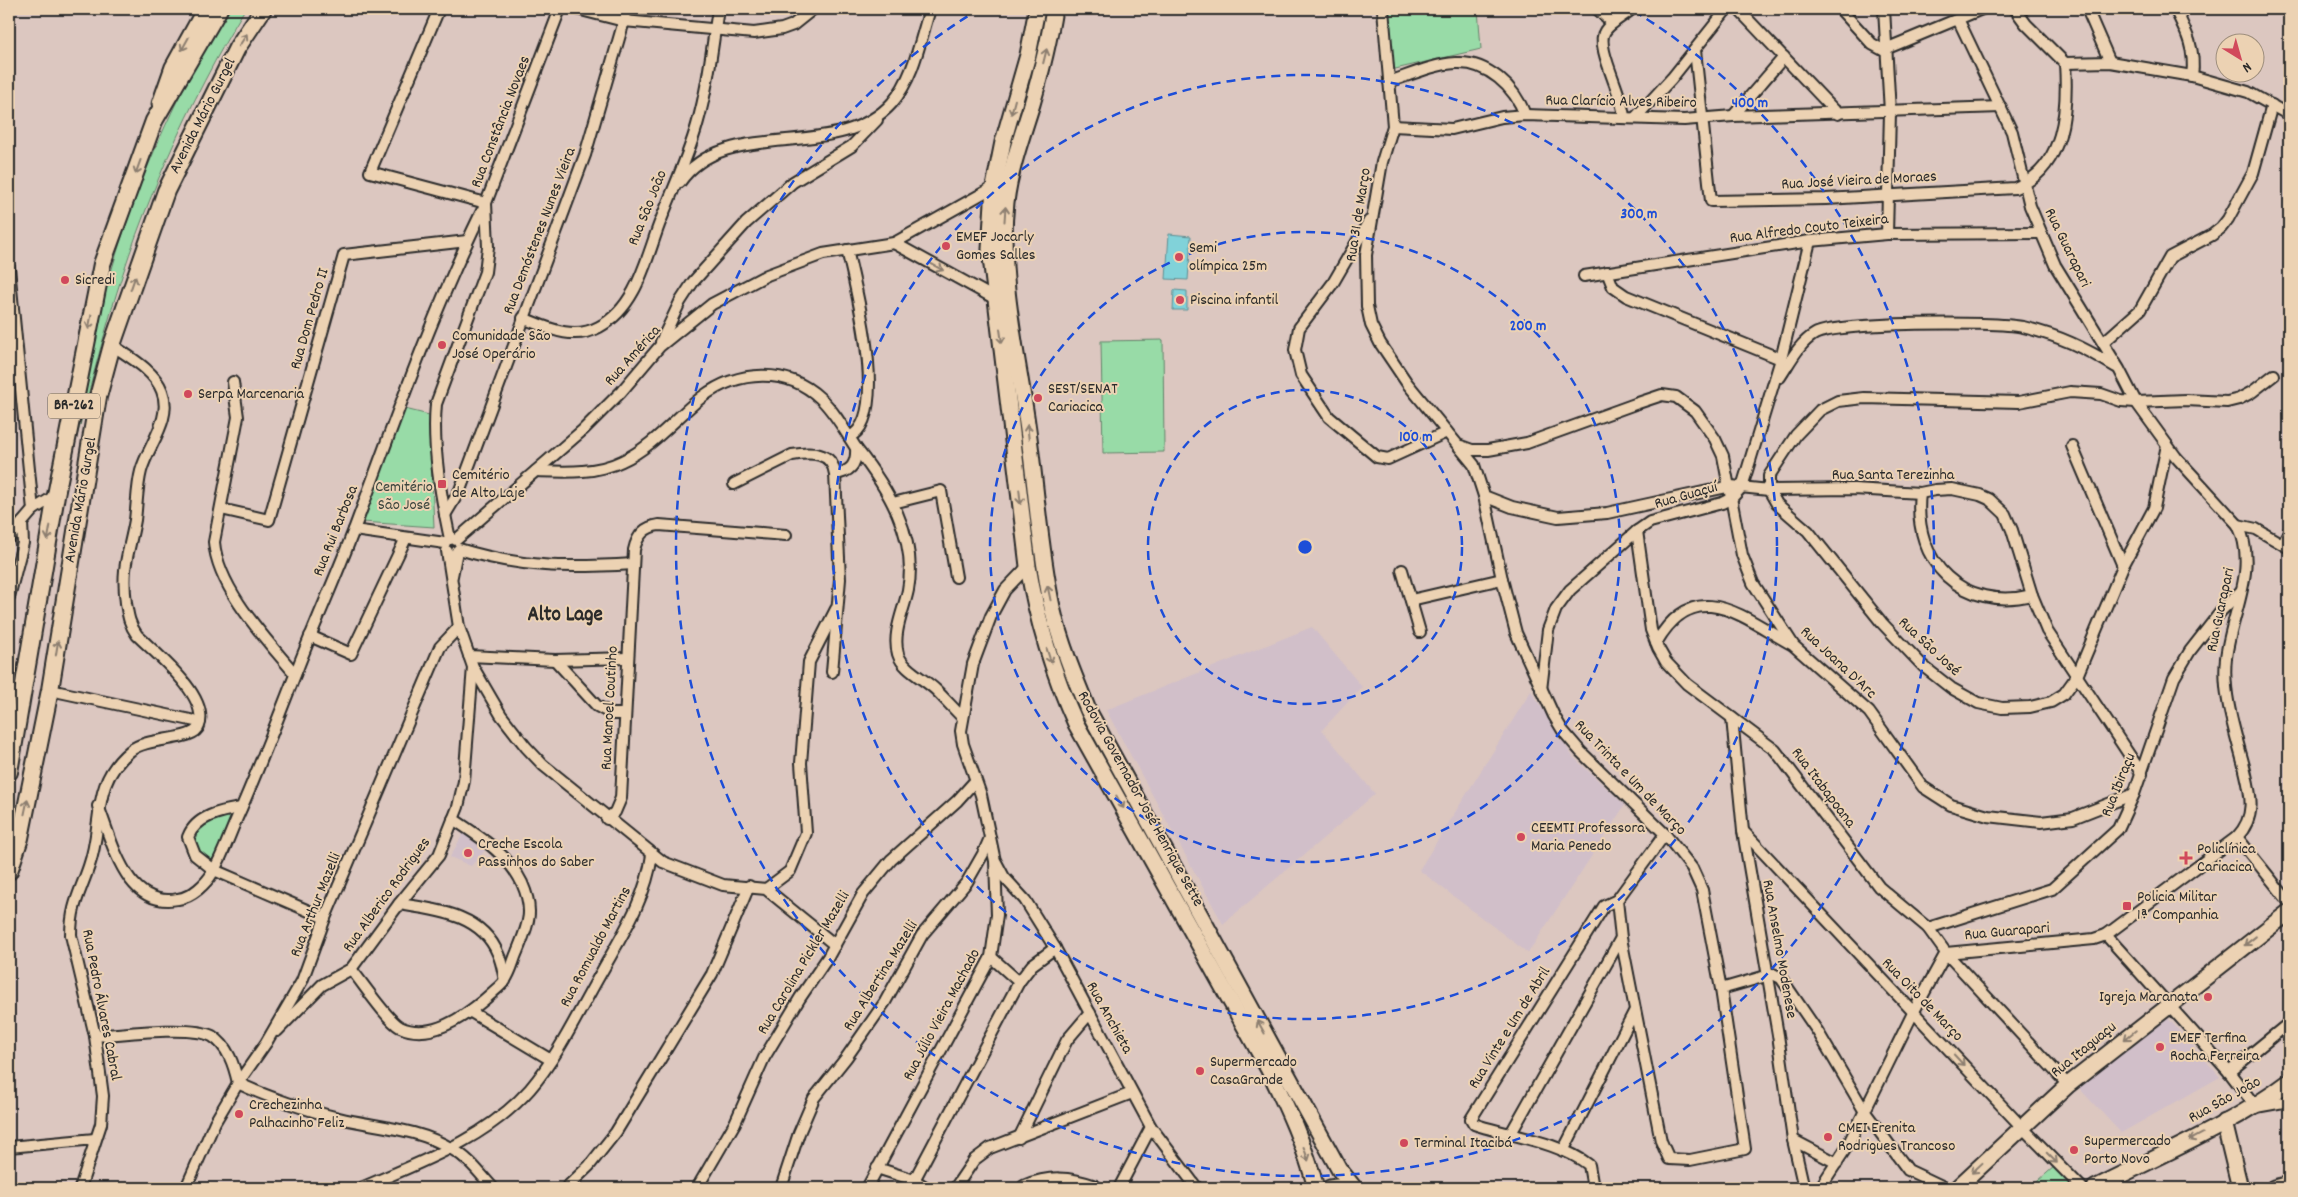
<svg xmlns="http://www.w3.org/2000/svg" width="2298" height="1197" viewBox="0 0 2298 1197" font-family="Dekko,sans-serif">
<rect width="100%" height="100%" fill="#dcc7c0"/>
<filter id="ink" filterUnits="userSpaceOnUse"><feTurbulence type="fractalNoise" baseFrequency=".02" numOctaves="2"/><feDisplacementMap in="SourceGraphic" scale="10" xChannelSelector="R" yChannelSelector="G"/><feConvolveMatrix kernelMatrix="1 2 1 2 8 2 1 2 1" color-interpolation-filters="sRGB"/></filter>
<g filter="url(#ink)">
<g fill="#d1bfc9">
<path d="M1312,627l50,60 -40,43 53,64 -152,130 -117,-214z"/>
<path d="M1531,691l42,66 52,48 -97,148 -109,-83z"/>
<path d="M464,832l23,16 -16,18 -21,-9z"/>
<path d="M2166,1016l54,61 -99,56 -43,-46z"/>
</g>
<g fill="#98dba7" stroke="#628369">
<path d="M224,9h21c-55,90 -105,202 -134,303 -14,46 -25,93 -38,139l-7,-1c23,-95 44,-193 82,-284 22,-54 49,-106 76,-157z"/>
<path d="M1386,9h92l3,40 -90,21z"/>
<path d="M1163,340l1,112 -61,1 -2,-112z"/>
<path d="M405,409l24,6 5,112 -72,-5z"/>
<path d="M234,815l-21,46c-13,-5 -20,-17 -15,-31l18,-12z"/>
<path d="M2055,1166l20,22h-45z"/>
</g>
<g fill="#81d2d9" stroke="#5f8f93">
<path d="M1169,234l22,2 -3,44 -22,-1z"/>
<path d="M1174,290l13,1v19h-14z"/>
</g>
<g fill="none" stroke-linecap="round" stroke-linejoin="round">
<g stroke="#2b2b2b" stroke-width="14">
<g id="street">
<path d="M577,9l47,12 130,12 28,-4 11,-4 20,-16"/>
<path d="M1383,9l10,117 -11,36 -16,93 1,51 4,19 9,18 27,40 67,82 10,31 18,83 14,54 38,83 9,15 18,21 84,82 27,34 10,22 19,99 24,160 -55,11 -21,-1 -8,-18 -40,-203 -4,-38"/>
<path d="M1597,9l16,14"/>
<path d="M1738,9l100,105"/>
<path d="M1840,9l32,35 11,6 99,-41"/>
<path d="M1884,9l6,103 -3,122"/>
<path d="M2015,9l11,15 39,39"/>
<path d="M2087,9l23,53"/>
<path d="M2175,9c11,22 21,41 17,67"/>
<path d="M1695,50l16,151 115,-2 189,-11c50,-20 53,-79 50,-125"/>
<path d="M2065,63l45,-1 82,14 56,16 41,23"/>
<path d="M1389,82c21,-7 45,-18 67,-19 31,-2 59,24 69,52"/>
<path d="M1733,116l51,-59"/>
<path d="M1624,118c0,-22 -30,-72 -19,-87 6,-9 19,-15 27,-22"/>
<path d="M1635,118l37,-40 55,-69"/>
<path d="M1393,126l59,3 50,-12 23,-2 159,5 49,-4 268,-9"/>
<path d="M680,182c46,-67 158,-18 212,-79 22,-26 28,-62 38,-94"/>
<path d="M1369,221l-36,62 -34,45 -4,22 6,25 28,42 48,40 11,2 59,-27"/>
<path d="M894,243l102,56"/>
<path d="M847,250c8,35 44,169 2,187"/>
<path d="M9,268l24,242 23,-15"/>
<path d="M1607,272l6,15 13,9 155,63"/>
<path d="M1584,276l226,-35 77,-7 153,-1"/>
<path d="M523,318c25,10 50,23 76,9 37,-19 47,-67 60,-102 13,-34 28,-65 38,-100 11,-38 15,-77 21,-116"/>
<path d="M661,342l19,-40 13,-20 53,-59 47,-41 59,-36 25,-26"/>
<path d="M2103,343l37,-33 30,-53 42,-22 9,-7 7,-9 25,-46 19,-68"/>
<path d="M1780,377c10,-15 19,-34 35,-43 21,-12 181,-13 208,-7 37,9 60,20 93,40"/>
<path d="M233,382l5,35 -24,125c4,47 52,97 81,132"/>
<path d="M2167,445l-13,63 -31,58 -46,110 -13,18 -13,8 -21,5 -28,1 -24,-5 -27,-15 -28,-22 -41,-43 -74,-92 -31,-27 -8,-14v-14l27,-41 24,-25 18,-9 26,-3 155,4 51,-10 31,2 20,7 15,1 50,-2 41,2 12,-3 13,-7 22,-17"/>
<path d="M1461,446l11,4h16l39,-7 108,-39 27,-9 14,2 19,14 20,28 8,17 19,99 11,28 41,63 75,66 54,75 28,18 37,11 53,6 32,-4 61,-24"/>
<path d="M2072,446l51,120"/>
<path d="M856,448c31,39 62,89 52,142 -4,20 -16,43 -10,64 5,16 27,25 38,36 9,9 18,19 27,28"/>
<path d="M536,471c29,1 60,3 86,-10 32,-15 53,-43 80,-64 36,-27 85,-30 118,1 15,14 25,33 36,50 1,16 -5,24 -21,26"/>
<path d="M734,484l58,-29c18,-3 40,-4 43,19l5,105 -8,93"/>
<path d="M1920,493c-8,70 43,119 112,102"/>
<path d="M1484,496l28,11 46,10 49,-4 124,-27 38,4 85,-1 66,4 15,-3 17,-1 28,6 9,4 16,15 7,16 20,65 15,36 95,143"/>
<path d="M893,503l48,-12 15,86"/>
<path d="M221,509l48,11 75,-265 123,-14"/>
<path d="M445,515l15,-25 125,-335 39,-134 1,-12"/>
<path d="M2238,525l18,4 33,19"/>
<path d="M354,530l91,13"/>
<path d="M1637,531l14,99 7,18 8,14 21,22 88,66 104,137 49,41 18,25 122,132"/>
<path d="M9,538l24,-28"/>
<path d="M450,539c-9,-42 -18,-92 -14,-135l49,-132 3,-25 -2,-44 74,-194"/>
<path d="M456,540l127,-110 38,-38 39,-46 52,-42 55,-29 56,-21 71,-11 100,-56"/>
<path d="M2283,543l6,-12"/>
<path d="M459,549c62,19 109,19 174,15"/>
<path d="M447,551l12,76 14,40 28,48 25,32 17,18 120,97 60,23 43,4 69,56"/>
<path d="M1402,570l18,62"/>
<path d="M452,576l5,-25"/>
<path d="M9,597l14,-54 -1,-20"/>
<path d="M1411,600l91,-21"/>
<path d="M310,636l41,18 55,-116"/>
<path d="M1656,643c39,-68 85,-27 135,1"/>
<path d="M469,656l86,4 73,-2"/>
<path d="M555,660l42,46 15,8h12"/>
<path d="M50,690l150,32"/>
<path d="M1541,690l7,-60 8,-21 14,-19 67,-59 13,-9 72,-19 10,-5 10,-11 39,-128 29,-118"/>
<path d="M1732,718l11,113 35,204 15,105 10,44"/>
<path d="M98,806c15,37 28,103 80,93 14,-2 28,-15 35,-27 10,-17 16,-36 24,-54 21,-47 39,-95 58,-143 20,-53 44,-104 63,-156 40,-107 77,-214 128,-316l-116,-31 69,-163"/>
<path d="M241,808c-20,3 -45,8 -53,29l7,18 19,15 111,48"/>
<path d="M607,819l8,-7 6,-14 13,-248c3,-14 10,-23 25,-25l127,10"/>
<path d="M1743,831l274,291 65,66"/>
<path d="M2237,837l52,65"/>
<path d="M996,862l8,15 21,23 30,48 96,179 46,61"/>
<path d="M766,889l24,-18 16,-38 -5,-70 8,-101 27,-53"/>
<path d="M399,904c38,6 83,10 99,50 4,8 5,18 7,27"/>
<path d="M1928,928l124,-39 66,-60 16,-35 40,-116 16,-27 32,-41 19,-19"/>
<path d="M2106,935l123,137 27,35 33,-6"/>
<path d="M991,957l28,25"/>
<path d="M351,969c11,13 36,51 49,58 32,15 70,-14 92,-34 4,-4 10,-8 13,-13 6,-8 8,-19 12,-28 11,-27 18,-40 5,-69 -14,-29 -42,-46 -69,-64"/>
<path d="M1721,989l52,-15 8,4 37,54 47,80 43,58 38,18"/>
<path d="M471,1012l80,48"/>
<path d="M277,1031l45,-46 29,-16 48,-65 40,-49 19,-48 6,-26 9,-114"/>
<path d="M95,1036c25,-2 97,-11 117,0 16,10 22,29 26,47"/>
<path d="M2229,1072l60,-49"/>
<path d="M238,1083c26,13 71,28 101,35 37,9 79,10 113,31 17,9 28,25 41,39"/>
<path d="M1510,1135l111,-197"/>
<path d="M1019,1138l48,-98 23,-27"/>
<path d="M1793,1140l44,23"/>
<path d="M9,1147l86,-8"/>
<path d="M1563,1151l72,-141"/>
<path d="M877,1168l37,12 13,8"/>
<path d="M80,1188l21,-64 2,-28 -8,-60 -24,-101c0,-30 9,-42 18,-69 15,-42 1,-82 41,-115 17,-15 64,-9 69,-25 11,-30 -44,-73 -62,-91 -8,-11 -9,-20 -11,-32 -5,-37 3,-49 9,-83 2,-16 2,-34 6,-49 7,-26 32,-52 21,-80 -8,-21 -33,-34 -50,-46"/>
<path d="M186,1188l29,-66 23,-39 28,-40 36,-62 23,-63 115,-271 19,-20"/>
<path d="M361,1188c60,-26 125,-49 169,-99 29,-34 49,-78 71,-116 21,-38 45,-74 51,-118"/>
<path d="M566,1188l23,-22 27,-34 96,-158 37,-88"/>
<path d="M697,1188l38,-65 29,-65 36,-60 28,-41 35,-63 28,-34 66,-59 18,-20"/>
<path d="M781,1188l18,-55 15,-35 32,-40 39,-56 37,-67 45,-53 16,-28 7,-16"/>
<path d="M867,1188l124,-231 6,-42 -2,-54 -14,-66 -18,-51 -2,-13 12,-67 18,-48 14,-26 23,-24"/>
<path d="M910,1188l109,-206 13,-17 23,-17"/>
<path d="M955,1188l19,-28 16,-12 142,-55"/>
<path d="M1119,1188l32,-61"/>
<path d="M1593,1188l-4,-23c-28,-22 -76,-29 -109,-39l-6,-2 -3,-5 133,-213 13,-6 48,-66"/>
<path d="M1820,1188l28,-43 66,-134 32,-58 148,-14 12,-4 131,-98c21,-22 13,-45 7,-71 -9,-34 -22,-73 -18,-108 5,-45 33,-89 12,-133l-62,-68 -40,-55 -17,-33 -64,-104 -25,-59 -18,-74 -54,-113"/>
</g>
</g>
<g stroke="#2b2b2b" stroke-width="19">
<g id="secondary">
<path d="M1037,9l-9,46 -25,87 -9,45 -4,62 38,317c9,55 25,107 48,158l192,344c19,39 37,78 48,120"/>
<path d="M1054,9c-5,32 -13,64 -22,95 -10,32 -22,65 -26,98 -8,72 11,151 21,221 9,61 12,123 25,184 8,35 22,69 36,103l251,459 15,19"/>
<path d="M160,104l13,-37 32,-58"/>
<path d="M2224,1122l16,66"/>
<path d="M1025,1188c24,-10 44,-9 69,0"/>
<path d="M1330,1188l7,-1 11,1"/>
<path d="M1957,1188l111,-103 221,-173"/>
<path d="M2095,1188c63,-32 139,-64 194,-106"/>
<path d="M2274,1188l15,-4"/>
</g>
</g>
<g stroke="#2b2b2b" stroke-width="20">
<g id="primary">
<path d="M9,772l47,-277 46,-231 52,-143 65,-112"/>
<path d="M9,871l11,-33 30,-148 48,-293 14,-52 54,-154 71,-143 26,-39"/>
</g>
</g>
<use href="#street" stroke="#ecd2b3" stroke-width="10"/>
<use href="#secondary" stroke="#ecd2b3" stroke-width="15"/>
<use href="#primary" stroke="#ecd2b3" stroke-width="16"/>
</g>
<defs><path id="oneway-shaft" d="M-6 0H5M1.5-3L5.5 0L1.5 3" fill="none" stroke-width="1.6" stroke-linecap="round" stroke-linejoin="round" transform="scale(1.25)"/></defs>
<g stroke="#8c7e6f">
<use href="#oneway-shaft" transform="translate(243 40) rotate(-57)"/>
<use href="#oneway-shaft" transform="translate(185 44) rotate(119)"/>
<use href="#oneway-shaft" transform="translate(1045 56) rotate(-76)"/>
<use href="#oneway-shaft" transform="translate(1013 107) rotate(105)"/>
<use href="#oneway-shaft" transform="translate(138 167) rotate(110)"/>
<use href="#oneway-shaft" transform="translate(1005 214) rotate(-86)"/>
<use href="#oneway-shaft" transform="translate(937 267) rotate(29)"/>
<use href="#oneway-shaft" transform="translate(133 283) rotate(-71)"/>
<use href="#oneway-shaft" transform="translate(90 322) rotate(101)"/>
<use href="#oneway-shaft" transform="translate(1001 336) rotate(82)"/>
<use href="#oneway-shaft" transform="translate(1028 432) rotate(-96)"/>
<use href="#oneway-shaft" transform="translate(1020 497) rotate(84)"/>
<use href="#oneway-shaft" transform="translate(49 533) rotate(100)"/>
<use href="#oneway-shaft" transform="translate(1049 593) rotate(-102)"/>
<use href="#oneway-shaft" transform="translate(57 648) rotate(-81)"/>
<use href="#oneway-shaft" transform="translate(1049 656) rotate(72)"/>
<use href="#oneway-shaft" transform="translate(1120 802) rotate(60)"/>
<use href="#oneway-shaft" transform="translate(26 807) rotate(-78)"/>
<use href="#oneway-shaft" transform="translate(2250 941) rotate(142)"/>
<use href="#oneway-shaft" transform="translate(1261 1027) rotate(-119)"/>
<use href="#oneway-shaft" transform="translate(2130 1035) rotate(141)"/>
<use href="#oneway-shaft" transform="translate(1959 1060) rotate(47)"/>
<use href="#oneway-shaft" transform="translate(2196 1137) rotate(152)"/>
<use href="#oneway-shaft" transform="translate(1306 1154) rotate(71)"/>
<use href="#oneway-shaft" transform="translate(2052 1158) rotate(45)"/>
<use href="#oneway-shaft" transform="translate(1977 1168) rotate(137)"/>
</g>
</g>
<g fill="none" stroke="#1d4ed8" stroke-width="2.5" stroke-dasharray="9 6">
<circle cx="1305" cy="547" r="157"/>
<circle cx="1305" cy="547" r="315"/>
<circle cx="1305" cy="547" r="472"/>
<path d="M1634 11A629 629 0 1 1 976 11"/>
</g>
<g fill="#d1495b" stroke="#ecd2b3" stroke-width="2">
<circle cx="946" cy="246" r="5"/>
<circle cx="1179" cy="257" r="5"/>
<circle cx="65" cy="280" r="5"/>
<circle cx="1180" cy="300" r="5"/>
<circle cx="442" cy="345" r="5"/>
<circle cx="188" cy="394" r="5"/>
<circle cx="1038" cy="398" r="5"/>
<rect x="437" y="479" width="10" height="10" rx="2.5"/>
<circle cx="1521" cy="837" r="5"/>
<circle cx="468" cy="853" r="5"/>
<path d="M2183.5 850.5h5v5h5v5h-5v5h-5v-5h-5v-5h5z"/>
<rect x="2122" y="901" width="10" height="10" rx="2.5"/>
<circle cx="2208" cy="997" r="5"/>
<circle cx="2160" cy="1047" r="5"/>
<circle cx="1200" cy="1071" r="5"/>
<circle cx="239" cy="1114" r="5"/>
<circle cx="1828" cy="1137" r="5"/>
<circle cx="1404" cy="1143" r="5"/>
<circle cx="2074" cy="1150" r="5"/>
</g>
<g text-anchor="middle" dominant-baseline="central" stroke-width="4" stroke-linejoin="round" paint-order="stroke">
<rect fill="#ecd2b3" stroke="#655d54" stroke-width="1" x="48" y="393.5" width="52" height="25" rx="4"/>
<g font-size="15" font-weight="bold" fill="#2b2b2b">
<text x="74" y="406">BR-262</text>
</g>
<g font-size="16" fill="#2b2b2b" stroke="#ecd2b3">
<text transform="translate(1621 102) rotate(1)">Rua Clarício Alves Ribeiro</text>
<text transform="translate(203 116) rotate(-63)">Avenida Mário Gurgel</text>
<text transform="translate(501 122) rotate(-69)">Rua Constância Novaes</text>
<text transform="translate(1859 181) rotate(-3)">Rua José Vieira de Moraes</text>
<text transform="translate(648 208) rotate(-68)">Rua São João</text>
<text transform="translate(1359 215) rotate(-81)">Rua 31 de Março</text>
<text transform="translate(1809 229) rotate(-7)">Rua Alfredo Couto Teixeira</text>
<text transform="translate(540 231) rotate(-69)">Rua Demóstenes Nunes Vieira</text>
<text transform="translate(2067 248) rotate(64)">Rua Guarapari</text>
<text transform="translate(310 319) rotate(-74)">Rua Dom Pedro II</text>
<text transform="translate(633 356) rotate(-48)">Rua América</text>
<text x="1893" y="475">Rua Santa Terezinha</text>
<text transform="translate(1686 496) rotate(-16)">Rua Guaçuí</text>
<text transform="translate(81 500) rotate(-80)">Avenida Mário Gurgel</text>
<text transform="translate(336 531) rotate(-68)">Rua Rui Barbosa</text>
<text transform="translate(2221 610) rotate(-78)">Rua Guarapari</text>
<text transform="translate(1929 647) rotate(43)">Rua São José</text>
<text transform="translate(1838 663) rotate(43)">Rua Joana D'Arc</text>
<text transform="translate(610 708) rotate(-87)">Rua Manoel Coutinho</text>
<text transform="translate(1630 778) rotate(46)">Rua Trinta e Um de Março</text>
<text transform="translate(2119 785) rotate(-68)">Rua Ibiraçu</text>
<text transform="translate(1823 788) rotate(53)">Rua Itabapoana</text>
<text transform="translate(1140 799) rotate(61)">Rodovia Governador José Henrique Sette</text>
<text transform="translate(387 895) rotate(-54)">Rua Alberico Rodrigues</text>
<text transform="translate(316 905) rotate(-68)">Rua Arthur Mazelli</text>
<text transform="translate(2007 932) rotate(-5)">Rua Guarapari</text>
<text transform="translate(596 947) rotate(-62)">Rua Romualdo Martins</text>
<text transform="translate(1779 949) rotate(80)">Rua Anselmo Modenese</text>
<text transform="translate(804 963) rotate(-59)">Rua Carolina Pickler Mazelli</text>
<text transform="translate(881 976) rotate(-58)">Rua Albertina Mazelli</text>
<text transform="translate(1922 1000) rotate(46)">Rua Oito de Março</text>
<text transform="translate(101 1005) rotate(79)">Rua Pedro Álvares Cabral</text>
<text transform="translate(942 1015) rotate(-62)">Rua Júlio Vieira Machado</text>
<text transform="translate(1109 1018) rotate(61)">Rua Anchieta</text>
<text transform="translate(1510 1028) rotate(-58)">Rua Vinte e Um de Abril</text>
<text transform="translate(2084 1050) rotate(-39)">Rua Itaguaçu</text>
<text transform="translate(2225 1100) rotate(-29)">Rua São João</text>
</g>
<g font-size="16" fill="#2b2b2b" stroke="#ecd2b3" text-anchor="start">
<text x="956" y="237">EMEF Jocarly<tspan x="956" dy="18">Gomes Salles</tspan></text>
<text x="1189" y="248">Semi<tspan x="1189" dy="18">olímpica 25m</tspan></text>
<text x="75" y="280">Sicredi</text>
<text x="1190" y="300">Piscina infantil</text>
<text x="452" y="336">Comunidade São<tspan x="452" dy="18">José Operário</tspan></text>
<text x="1048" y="389">SEST/SENAT<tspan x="1048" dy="18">Cariacica</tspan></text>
<text x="198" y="394">Serpa Marcenaria</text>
<text x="452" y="475">Cemitério<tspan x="452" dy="18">de Alto Laje</tspan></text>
<text x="1531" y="828">CEEMTI Professora<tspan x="1531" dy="18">Maria Penedo</tspan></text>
<text x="478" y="844">Creche Escola<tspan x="478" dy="18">Passinhos do Saber</tspan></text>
<text x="2197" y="849">Policlínica<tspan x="2197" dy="18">Cariacica</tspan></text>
<text x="2137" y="897">Policia Militar<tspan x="2137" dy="18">1ª Companhia</tspan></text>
<text x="2198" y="997" text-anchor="end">Igreja Maranata</text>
<text x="2170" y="1038">EMEF Terfina<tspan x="2170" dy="18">Rocha Ferreira</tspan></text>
<text x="1210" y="1062">Supermercado<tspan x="1210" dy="18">CasaGrande</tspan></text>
<text x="249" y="1105">Crechezinha<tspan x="249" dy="18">Palhacinho Feliz</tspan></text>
<text x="1838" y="1128">CMEI Erenita<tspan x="1838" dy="18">Rodrigues Trancoso</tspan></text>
<text x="2084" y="1141">Supermercado<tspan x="2084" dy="18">Porto Novo</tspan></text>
<text x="1414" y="1143">Terminal Itacibá</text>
</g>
<g font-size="16" fill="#3b453e" stroke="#ecd2b3">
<text x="404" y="487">Cemitério<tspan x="404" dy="18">São José</tspan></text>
</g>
<g font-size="21" font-weight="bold" fill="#2b2b2b" stroke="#ecd2b3">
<text x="565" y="616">Alto Lage</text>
</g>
</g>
<circle cx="1305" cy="547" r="8" fill="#1d4ed8" stroke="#ecd2b3" stroke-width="2.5"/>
<g font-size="15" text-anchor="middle" font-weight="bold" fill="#1d4ed8" stroke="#ecd2b3" stroke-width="4" stroke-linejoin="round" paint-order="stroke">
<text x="1750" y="107">400 m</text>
<text x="1639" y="218">300 m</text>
<text x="1528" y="330">200 m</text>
<text x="1416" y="441">100 m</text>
</g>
<rect width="2298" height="1197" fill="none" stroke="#ecd2b3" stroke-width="30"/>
<rect x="15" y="15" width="2268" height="1167" fill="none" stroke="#2b2b2b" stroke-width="2" filter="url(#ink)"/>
<g transform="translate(2240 58) rotate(143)"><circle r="24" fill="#ecd2b3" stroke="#9f8f7d"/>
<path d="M0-4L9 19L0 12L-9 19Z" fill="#d1495b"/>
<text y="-8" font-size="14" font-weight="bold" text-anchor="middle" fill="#2b2b2b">N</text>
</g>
</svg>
